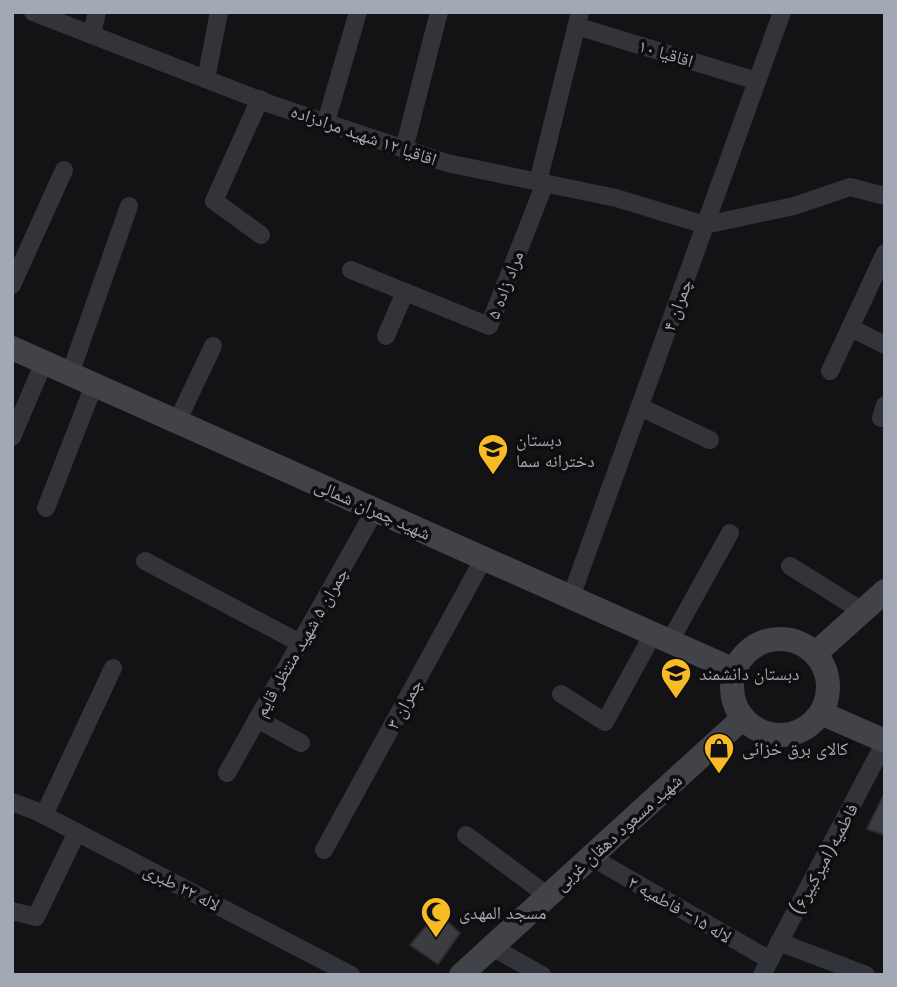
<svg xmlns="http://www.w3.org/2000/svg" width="897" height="987" viewBox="0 0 897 987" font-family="Poppins,'Noto Naskh Arabic',sans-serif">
<rect width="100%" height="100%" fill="#131214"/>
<g fill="#3c3d41" stroke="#2d2c30" stroke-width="2">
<path d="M885,792v43l-18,-6z"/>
<path d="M437,913l23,20 -22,31 -28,-19z"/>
</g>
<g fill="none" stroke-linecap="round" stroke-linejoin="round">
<g stroke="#333439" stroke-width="18">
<path d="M33,12l237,92 177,59 169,35 89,27 89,-19 56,-19 35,9"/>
<path d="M576,26l181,55"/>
<path d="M92,34l5,-22"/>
<path d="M206,79l13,-67"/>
<path d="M260,99l-46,102 47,34"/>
<path d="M326,122l32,-110"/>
<path d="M404,149l35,-137"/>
<path d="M538,182l42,-170"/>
<path d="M351,270l138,56 56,-143"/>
<path d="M12,285l52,-115"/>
<path d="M851,328l34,17"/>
<path d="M386,336l19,-44"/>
<path d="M830,371l55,-118"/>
<path d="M70,374l59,-168"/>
<path d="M640,407l70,33"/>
<path d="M881,418l4,-13"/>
<path d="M177,422l36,-76"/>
<path d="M12,437l32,-75"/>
<path d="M46,508l48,-123"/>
<path d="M145,561l155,82"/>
<path d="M790,566l72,45"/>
<path d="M571,597l211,-585"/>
<path d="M670,641l60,-108"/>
<path d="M561,694l44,28 48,-88"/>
<path d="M257,719l44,24"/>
<path d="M227,773l148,-263"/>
<path d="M12,802l24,9 315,164"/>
<path d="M44,815l69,-147"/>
<path d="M466,835l82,61"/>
<path d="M324,850l160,-292"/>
<path d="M591,857l179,103"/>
<path d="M12,911l24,6 41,-85"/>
<path d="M779,942l87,33"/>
<path d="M492,947l50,28"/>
<path d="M762,975l123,-233"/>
</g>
<g stroke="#414349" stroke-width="24">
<path d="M12,348l722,322"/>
<circle cx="780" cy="687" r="48"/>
<path d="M816,653l69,-62"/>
<path d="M821,713l64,28"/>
<path d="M461,975l282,-257"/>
</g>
</g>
<defs>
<g id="school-pin" transform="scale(1.575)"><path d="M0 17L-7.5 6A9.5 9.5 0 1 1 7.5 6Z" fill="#f9bb25" stroke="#0e0e0f"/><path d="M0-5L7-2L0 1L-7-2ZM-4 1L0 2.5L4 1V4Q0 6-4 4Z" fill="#111"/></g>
<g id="shop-pin" transform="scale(1.575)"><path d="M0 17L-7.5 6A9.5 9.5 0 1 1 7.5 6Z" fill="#f9bb25" stroke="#0e0e0f"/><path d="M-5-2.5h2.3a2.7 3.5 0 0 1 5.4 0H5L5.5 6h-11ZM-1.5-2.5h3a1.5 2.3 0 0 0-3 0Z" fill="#111"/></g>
<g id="mosque-pin" transform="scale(1.575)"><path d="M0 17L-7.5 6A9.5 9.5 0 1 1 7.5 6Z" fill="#f9bb25" stroke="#0e0e0f"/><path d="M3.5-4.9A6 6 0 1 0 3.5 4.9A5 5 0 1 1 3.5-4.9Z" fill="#111"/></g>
</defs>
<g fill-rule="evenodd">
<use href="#school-pin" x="493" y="449"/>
<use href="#school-pin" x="676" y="673"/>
<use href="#shop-pin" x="719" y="748"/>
<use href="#mosque-pin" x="436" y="912"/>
</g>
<g text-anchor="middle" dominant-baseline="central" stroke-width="7" stroke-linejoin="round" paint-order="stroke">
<g font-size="18" fill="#a3a8b5" stroke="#0e0e0f">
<text transform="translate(666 53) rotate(17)">اقاقیا ۱۰</text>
<text transform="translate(364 135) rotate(19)">اقاقیا ۱۲ شهید مرادزاده</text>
<text transform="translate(505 285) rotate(-69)">مراد زاده ۵</text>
<text transform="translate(677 305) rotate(-70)">چمران ۴</text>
<text transform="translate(373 509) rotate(24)">شهید چمران شمالی</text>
<text transform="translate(301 642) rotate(-60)">چمران ۵ شهید منتظر قایم</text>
<text transform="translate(404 704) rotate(-61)">چمران ۳</text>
<text transform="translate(618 832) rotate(-42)">شهید مسعود دهقان غربی</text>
<text transform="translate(824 859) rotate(-62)">فاطمیه(امیرکبیر۶)</text>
<text transform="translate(182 887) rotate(27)">لاله ۲۲ طبری</text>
<text transform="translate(680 909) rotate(30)">لاله ۱۵- فاطمیه ۲</text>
</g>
<g font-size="18" fill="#a3a8b5" stroke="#0e0e0f" text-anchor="start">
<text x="516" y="439">دبستان<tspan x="516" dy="21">دخترانه سما</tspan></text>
<text x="699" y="673">دبستان دانشمند</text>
<text x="742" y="748">کالای برق خزائی</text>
<text x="459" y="912">مسجد المهدی</text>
</g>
</g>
<rect width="897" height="987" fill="none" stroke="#a3a8b5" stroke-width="28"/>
</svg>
